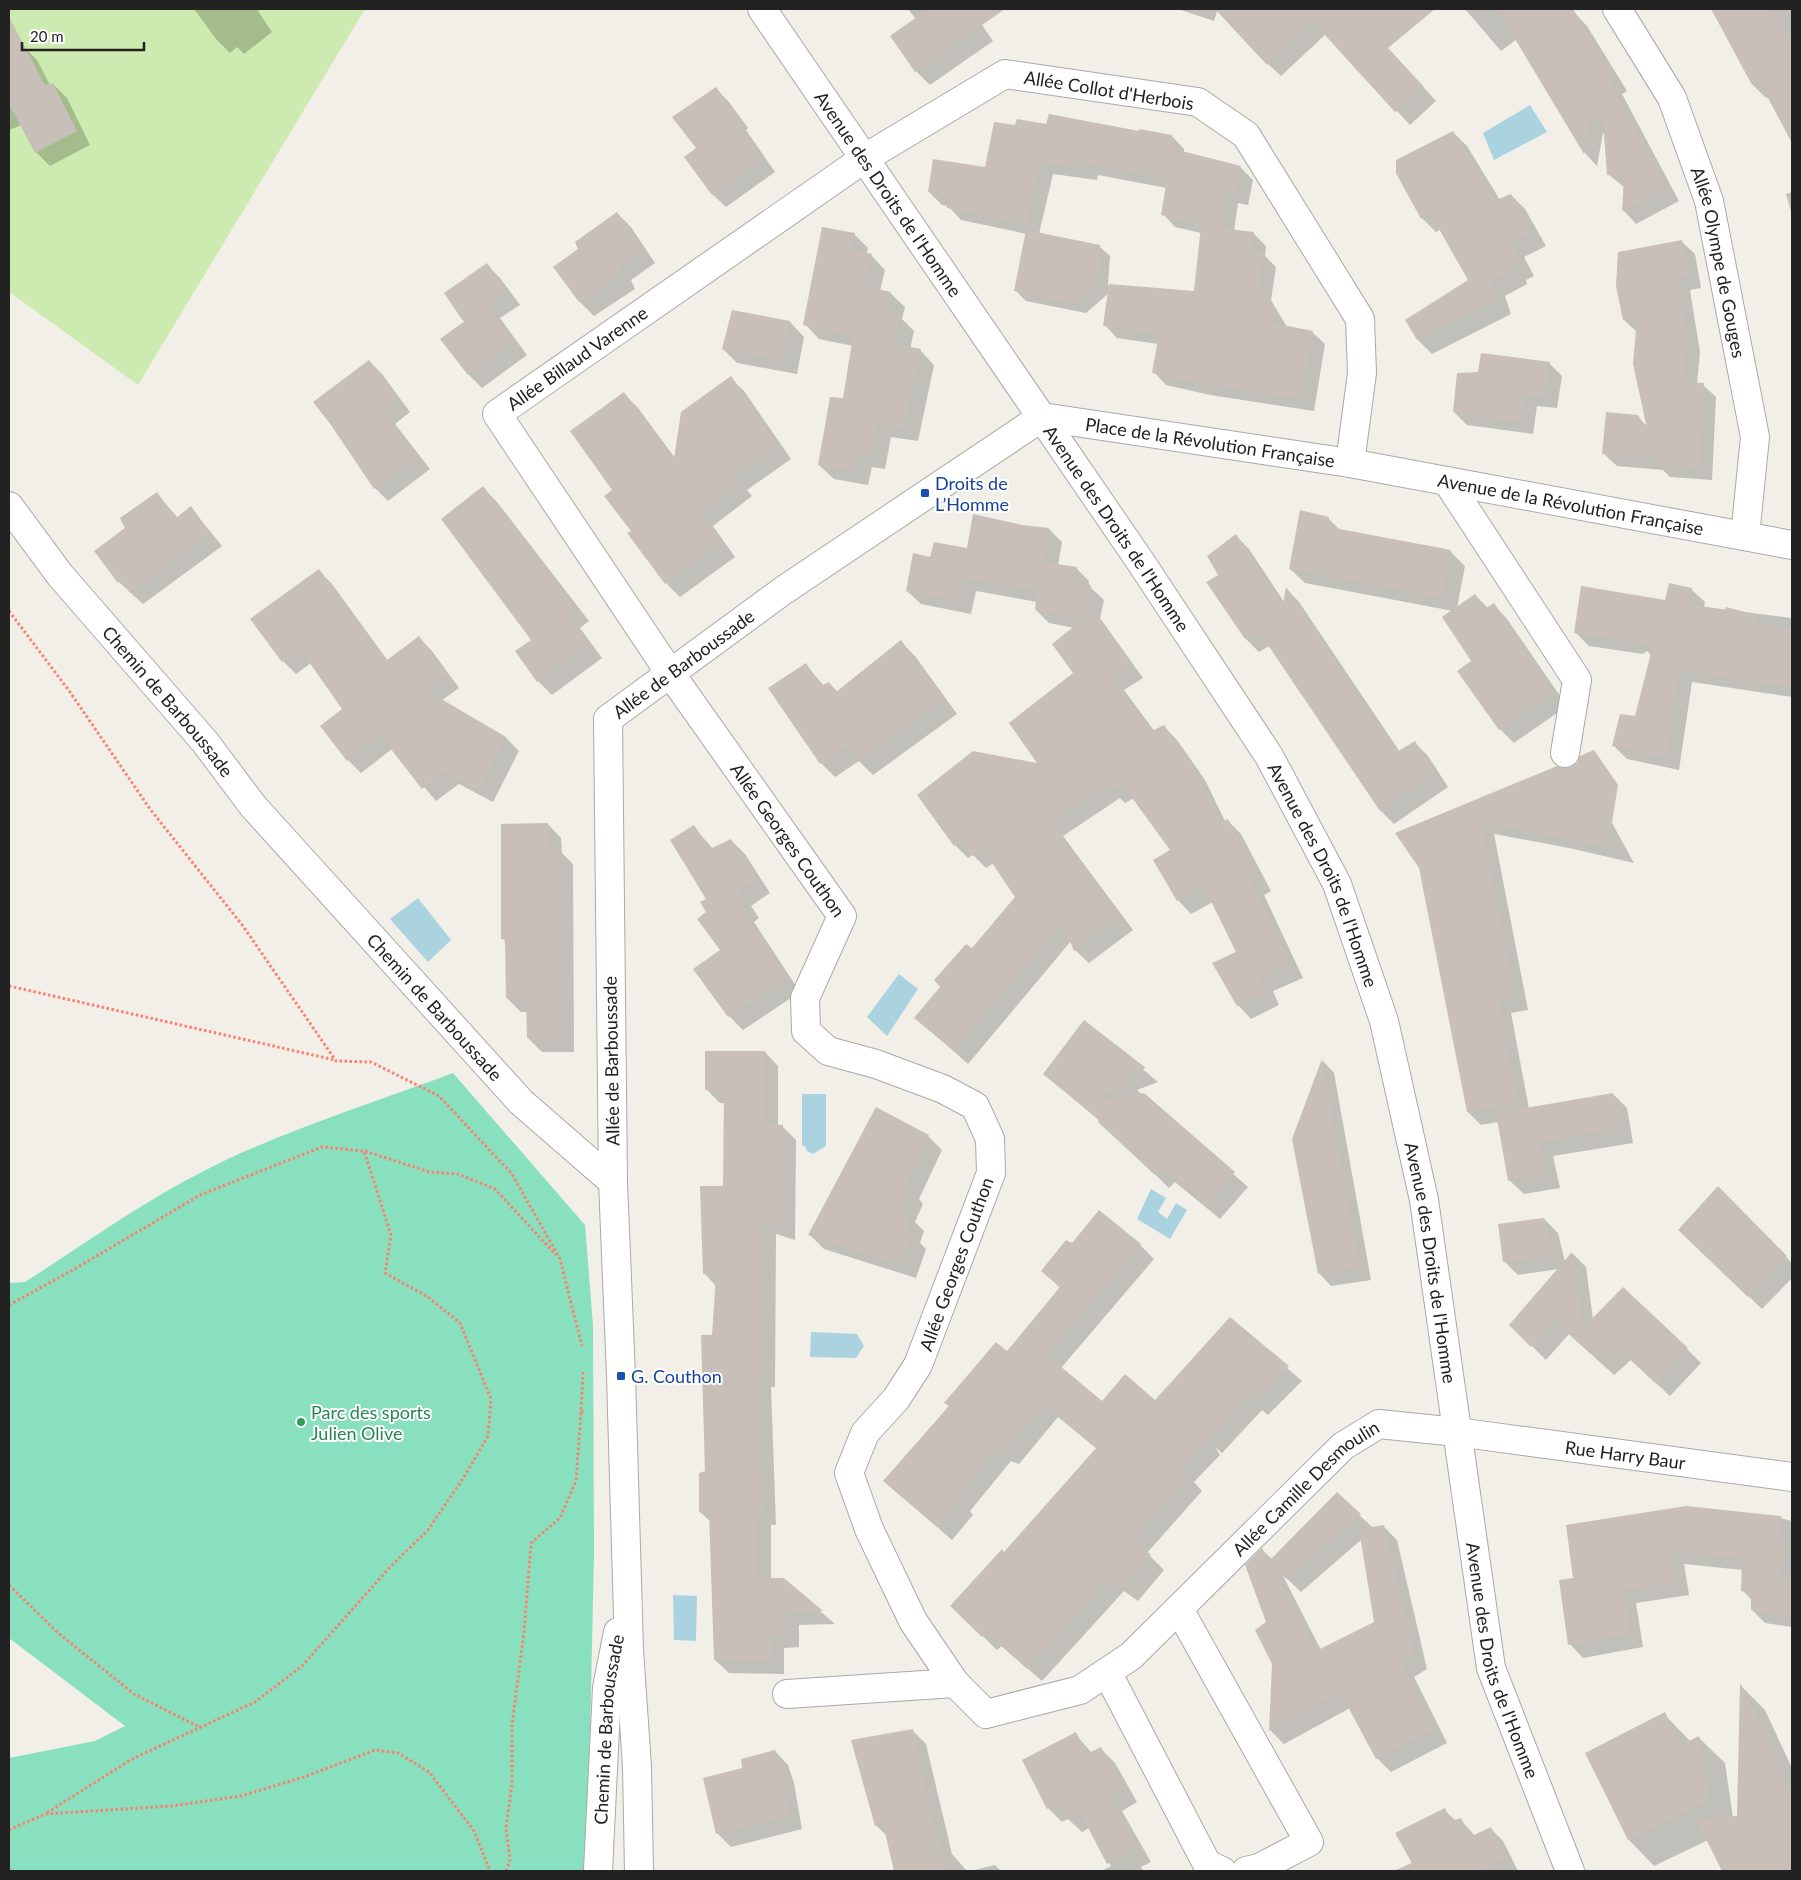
<svg xmlns="http://www.w3.org/2000/svg" width="1801" height="1880" viewBox="0 0 1801 1880" font-family="Lato,sans-serif">
<rect width="100%" height="100%" fill="#f2efe9"/>
<path fill="#cdebb0" d="M9,9h356l-227,376 -129,-93z"/>
<path fill="#88e0be" d="M453,1073l132,152 8,100 1,229 -7,317h-578v-113l86,-17 30,-15 -116,-88v-355l16,-1c60,-38 118,-81 181,-112 76,-39 167,-67 247,-97z"/>
<g fill="#aad3df">
<path d="M1530,105l17,27 -53,28 -11,-27z"/>
<path d="M418,898l33,42 -23,22 -38,-43z"/>
<path d="M899,974l19,15 -31,47 -20,-19z"/>
<path d="M802,1094h24v52l-13,8 -6,-3 -2,-5h-3z"/>
<path d="M1151,1189l15,9 -8,14 9,7 9,-16 11,7 -17,29 -33,-20z"/>
<path d="M811,1332l46,2 7,12 -8,12 -46,-1z"/>
<path d="M673,1595l24,1 -1,45 -22,-1z"/>
</g>
<g fill="#0003" fill-rule="evenodd">
<path d="M194,9h67l-3,2 14,21 -28,22 -7,-7 -7,6 -14,-14z"/>
<path d="M908,9h63l22,32 -63,44 -14,-14 -25,-35 25,-17z"/>
<path d="M1178,9h40l-4,12z"/>
<path d="M1241,9h138l8,8 1,31 48,53 -26,24 -84,-91 -45,42 -13,-12 -34,-48z"/>
<path d="M1465,9h91l7,9 11,-6 13,14 40,65 -5,3 57,107 -43,23 -13,-14 2,-22 -17,-14 -3,-41h-2l-6,33 -12,-13 -68,-114 -16,12z"/>
<path d="M1712,9h79l1,122 -10,-10 -13,-24 -3,1 -13,-13z"/>
<path d="M23,46l14,14 13,25 3,-1 14,14 23,47 -40,21 -14,-14 -14,-27 -13,5v-76z"/>
<path d="M716,89l13,13 19,26 -2,2 29,42 -49,35 -14,-13 -14,-45z"/>
<path d="M1047,125l125,11 12,13v4l57,15 12,12 -5,25 -10,-2 -4,28 19,2 13,13 -1,10 11,11 -5,33 16,27 25,5 13,12 -11,67 -104,-16 -44,-10 -12,-13 4,-28 -41,-6 -12,-13 4,-32 -23,20 -60,-12 -10,-10 11,-57 -66,-14 -13,-14 -6,-1 -13,-13 57,-23 30,-42zM1053,174l44,6 1,-5 69,13 -4,26 12,13 26,6 -6,59 -87,-7 2,-29 -11,-10 -60,-12z"/>
<path d="M1453,132l14,14 33,54 11,-5 14,14 21,37 -22,11 10,19 -8,4 1,4 -22,12 6,18 -79,40 -14,-14 -11,-20 63,-39 -29,-52 -5,3 -14,-14z"/>
<path d="M1792,192v23l-6,-21z"/>
<path d="M617,213l14,14 24,36 -24,17 4,9 -41,27 -14,-14 -25,-34 24,-18z"/>
<path d="M854,234l14,14 -1,6 4,1 14,15 -5,21 10,2 15,14 -3,12 12,12 -4,18 10,1 14,15 -16,76 -27,-4 -6,32 -13,-2 -4,18 -34,-6 -15,-14 25,-65 9,-54 -34,-7 -14,-15z"/>
<path d="M1682,242l13,12 6,34 -11,2 10,62 -3,32 6,1 13,12 -4,83 -42,-3 -7,-7 -46,-4 -13,-12 33,-38 11,11 -11,-95 -13,-12z"/>
<path d="M487,265l13,13 20,27 -20,13 27,37 -45,33 -13,-13 -5,-55z"/>
<path d="M790,322l14,15 -7,37 -60,-11 -14,-14z"/>
<path d="M369,361l13,13 28,38 -15,12 35,45 -42,32 -13,-13 -43,-64z"/>
<path d="M1549,363l13,13 -5,32 -20,-2 -4,28 -66,-9 -13,-13 25,-38z"/>
<path d="M730,378l14,13 47,68 -44,31 5,6 -39,30 22,31 -55,40 -14,-14 -34,-51 -18,-42 10,-96 14,14 37,50z"/>
<path d="M483,488l14,14 92,119 -9,7 22,30 -50,37 -14,-14 -5,-41z"/>
<path d="M157,494l21,24 13,-10 31,38 -79,58 -24,-22 -23,-31 31,-23z"/>
<path d="M1328,518l13,13 109,20 15,15 -8,42 18,-13 13,13 6,-3 13,14 60,87 -53,37 -14,-14 -47,-118 -148,-28 -15,-14z"/>
<path d="M1022,526l27,3 13,13 -4,23 18,3 13,13v5l15,14 -4,18 43,60 -19,12 31,42 8,-6 14,14 28,40 20,41 2,-1 14,14 30,57 -7,4 39,83 -30,13 6,14 -28,14 -13,-14v-52l-25,-51 -22,12 -13,-14 -6,-49 -38,-53 -9,5 -5,-5 -57,38 70,94 -44,33 -14,-13 -4,-9 -103,123 -52,-46 100,-121 -22,-34 -8,5 -13,-13 -5,3 -13,-13 85,-81 35,-91 -1,-45 -25,-5 -13,-13 1,-8 -61,-11 -5,23 -50,-10 -14,-13 24,-33 37,-8z"/>
<path d="M1236,536l13,13 35,53 3,-13 12,13 101,150 15,-9 13,13 20,31 -54,37 -13,-13 -106,-158 -6,-7 -10,6 -13,-13z"/>
<path d="M319,571l13,13 56,77 31,-23 13,13 27,37 -18,13 65,37 13,13 -26,51 -34,-18 -23,17 -44,-52 -31,24 -13,-13 -4,-51 -33,-46 -15,11 -13,-13z"/>
<path d="M1691,589l14,13 -1,5 88,11v79l-100,-15 -13,88 -52,-11 -13,-13 22,-28 15,-63 -4,-4 -4,3 -54,-8 -13,-13 90,-32z"/>
<path d="M901,642l14,14 42,58 -84,61 -14,-14 -24,16 -14,-14 -15,-98 18,21 5,-3 9,9z"/>
<path d="M1588,779l46,84 -65,-15 -75,-14 34,176 -17,3 18,96 84,-15 14,14 6,35 -80,13 7,32 -36,6 -15,-14 -10,-58 -18,3 -13,-13 -48,-244 -23,-34z"/>
<path d="M548,824l13,14 1,15 11,11 1,188h-32l-14,-14v-26h-7l-14,-14 -1,-56 -3,-3z"/>
<path d="M694,827l19,22 18,-9 14,14 25,39 -19,13 8,12 -5,4 46,70 -57,38 -14,-14 -8,-66 -13,-38v-13z"/>
<path d="M1085,1021l73,61 -21,8 111,97 -28,32 -45,-37 -6,6 -69,-67 -55,-47z"/>
<path d="M765,1052l13,14v60h4l14,14 -1,100 -19,-6 -1,153h-4l5,138h-5v54h12l52,45 -36,1v22l-15,1v26l-55,-1 -14,-13 -5,-139 -10,-9 6,-40 10,-186 -12,-13 20,-86 1,-84h-5l-14,-14z"/>
<path d="M1323,1061l11,12 37,207 -40,6 -12,-13 -25,-134z"/>
<path d="M928,1136l14,14 -23,49 4,5 -8,18 9,9 -4,12 6,6 -10,29 -92,-29 -14,-14z"/>
<path d="M1718,1188l74,75v15l-30,31 -69,-66z"/>
<path d="M1544,1219l14,14 7,29 7,-9 14,14 7,52 94,30 14,14 -31,33 -39,-36 -17,15 -45,-41 -23,26 -35,-35 48,-56 -41,6 -14,-14z"/>
<path d="M1072,1245h68l14,14 -93,109 41,35 54,-1 74,-83 72,62 -34,34 -6,-5 -40,43 -7,-6 5,8 -26,27 8,9 -55,62 17,17 -26,31 -14,-10 -82,90 -40,-35 -5,4 -45,-44 52,-52 93,-105 -39,-32 -39,47 -8,-3 -41,50 3,4 -21,25 -67,-59 65,-74 -4,-4 61,-50 53,-65 -17,-17z"/>
<path d="M1337,1494l36,34 10,-2 14,14 30,129 -13,8 33,66 -56,29 -14,-14 -27,-50 -66,36 -14,-14 3,-67 -6,-41 -5,-72 11,10zM1362,1539l13,84 -54,27 -39,-76 19,18z"/>
<path d="M1780,1518l12,3v106l-27,-4 -13,-13v-10l-10,-10 1,-20 -59,-6 5,31 -53,8 7,44 -60,11 -13,-14 4,-65z"/>
<path d="M1741,1686l24,24 27,58v103h-69l-15,-31 -54,26 -25,-26 -43,-87 78,-39 27,28 8,-4 26,25 8,55 6,-1z"/>
<path d="M913,1731l13,13 26,110 15,17h-71l-8,-34 -12,-12z"/>
<path d="M1075,1734l17,19 9,-4 14,14 22,39 -15,9 29,51 -10,5 3,4h-42l9,-5 -22,-38 -7,4 -14,-13 -6,3 -14,-14z"/>
<path d="M775,1751l13,14 6,18 8,46 -71,18 -14,-14 26,-64z"/>
<path d="M1444,1810l12,11 5,-1 14,16 16,-7 12,12 15,30h-102l-19,-38z"/>
<path d="M995,1865l6,6h-31z"/>
</g>
<g fill="#c7bfb8">
<path d="M928,9h77l-90,63 -25,-36z"/>
<path d="M1215,9h220l-47,39 35,38 -28,26 -82,-90 -46,43z"/>
<path d="M1497,9h76l41,68 -5,3 57,107 -44,24 2,-34 -17,-2 -4,-54 -13,-1 -6,34z"/>
<path d="M1711,9h62l19,37v97l-33,-62 -7,4z"/>
<path d="M9,17l36,68 8,-2 24,48 -42,22 -26,-49z"/>
<path d="M716,87l20,27 -2,2 29,43 -51,36 -28,-38 12,-9 -24,-31z"/>
<path d="M1049,114l90,17v-2l33,6 -1,13 2,-7 5,9 63,16 -6,26 -9,-1 -5,37 33,4 -3,19 13,2 -5,33 16,25 -2,12 40,8 -12,68 -104,-16 -45,-10 7,-39 -56,-8 6,-42 85,7 7,-65 13,2 -53,-13 6,-36 -82,-16 -1,5 -44,-6 -14,63 -79,-17v-12l-19,-4 5,-33 52,8 9,-45 21,3 2,-6 29,5z"/>
<path d="M1453,131l43,69 15,-6 22,38 -22,11 10,19 -9,4 2,4 -23,12 6,17 -80,41 -12,-20 63,-40 -38,-67 -9,6 -25,-46v-13z"/>
<path d="M617,212l25,37 -24,17 3,9 -42,27 -26,-35 25,-18 -3,-7z"/>
<path d="M822,227l33,6 -4,16 21,5 -8,32 27,6 -4,21 13,2 -5,29 26,5 -17,79 -27,-5 -6,32 -13,-2 -4,18 -36,-6 12,-68 13,1 10,-62 -50,-11z"/>
<path d="M1026,230l74,15 -2,38 -23,21 -61,-13z"/>
<path d="M1682,240l7,35 -11,2 9,61 -3,44 20,1 -4,85 -44,-4v-6l-54,-4 4,-42 32,3 10,18 -15,-69 4,-46 -14,2 -7,-34 2,-34z"/>
<path d="M487,263l21,29 -20,12 26,37 -46,34 -28,-36 40,-29 -17,11 -19,-28z"/>
<path d="M732,310l58,11 -7,39 -61,-11z"/>
<path d="M1481,353l69,9 -6,34 -20,-2 -3,28 -68,-10 4,-39 21,-1z"/>
<path d="M369,360l29,38 -15,12 35,46 -44,33 -43,-64 -18,-23z"/>
<path d="M731,376l48,69 -44,31 4,6 -39,30 22,31 -57,41 -38,-51 4,-2 -27,-35 8,-6 -42,-59 54,-39 50,67 7,-47z"/>
<path d="M483,486l93,121 -9,6 22,31 -52,38 -22,-31 16,-11 -90,-121z"/>
<path d="M157,492l19,26 15,-12 19,27 -80,60 -9,-13 -3,3 -24,-32 31,-23 -5,-10z"/>
<path d="M1300,510l29,7v10l122,23 -9,48 -153,-29z"/>
<path d="M973,514l49,11 27,3 -5,34 33,5 -2,15 16,3 -6,33 9,-7 37,54 -20,12 41,54 12,-6 28,40 28,58 8,-4 31,58 -7,5 38,82 -30,14 6,14 -29,14 -25,-43 24,-11 -32,-65 -27,14 -24,-41 17,-10 -48,-66 -11,7 -4,-6 -56,37 69,94 -46,35 -12,-28 -108,128 -40,-33 26,-31 -6,-7 32,-36 6,4 43,-51 -33,-49 -11,8 -10,-15 -7,5 -37,-51 56,-44 64,12 -28,-40 64,-50 -21,-29 30,-24 -47,-10 2,-19 -74,-13 -5,23 -52,-10 7,-38 17,4 4,-15 33,6z"/>
<path d="M1236,534l47,70 3,-17 111,165 18,-11 21,32 -56,38 -112,-166 -1,1 -11,-13 -11,6 -39,-57 12,-7 -11,-19z"/>
<path d="M319,569l67,92 33,-25 28,39 -21,15 80,47 -27,53 -34,-18 -23,17 -42,-54 -33,26 -27,-35 22,-17 -42,-60 -18,13 -32,-43z"/>
<path d="M1669,583l23,5 -3,16 36,6 1,-3 30,8 -1,8 37,5v59l-113,-17 -13,88 -54,-12 8,-32 15,2 18,-71 -17,-3 2,-7 -9,6 -55,-8 7,-47 84,14z"/>
<path d="M1475,594l10,15 9,-6 60,89 -55,38 -42,-59 14,-10 -29,-44z"/>
<path d="M901,640l43,59 -86,63 -10,-17 -28,19 -52,-76 38,-25 15,23 8,-4 7,10z"/>
<path d="M1594,750l24,35 -10,62 -127,-25 35,175 -18,3 20,102 -51,10 -48,-244 -24,-35 162,-67 6,2 8,-1 6,-4 3,-7z"/>
<path d="M548,823l1,26h11l1,190 -34,-1 -1,-39 -20,-1 -1,-59h-4v-115z"/>
<path d="M694,825l16,24 21,-10 26,40 -19,12 8,13 -5,3 46,71 -59,39 -35,-48 27,-19 -23,-31 9,-7 -6,-10 6,-3 -36,-59z"/>
<path d="M1084,1020l62,48 -20,8 5,6 -39,19 52,-8 91,79 -29,34 -45,-37 -6,6 -57,-53 1,-2 -56,-46z"/>
<path d="M705,1051h60v73l18,1 -1,102 -20,-6v153h-4l5,138h-5l-1,66h27l39,33 -37,1v22l-15,1v26l-57,-1 -5,-147 -10,-1v-39l6,-2 -4,-136h11l4,-61h-13l-3,-88h23l1,-95 -19,-1z"/>
<path d="M1322,1059l37,208 -41,7 -26,-135z"/>
<path d="M1613,1093l6,35 -79,14 6,32 -38,7 -12,-68z"/>
<path d="M876,1107l53,28 -24,50 5,4 -10,21 11,6 -5,14 7,4 -11,31 -94,-30z"/>
<path d="M1718,1186l69,70 -39,41 -70,-67z"/>
<path d="M1099,1210l42,34 -94,111 55,46 23,-27 30,26 75,-83 59,49 -35,36 -6,-5 -40,43 -3,-3 2,4 -26,27 8,9 -56,62 18,16 -28,34 -13,-11 -83,91 -40,-36 -5,4 -32,-31 52,-57 2,3 93,-105 -53,-42 -40,46 -7,-3 -40,49 3,3 -23,27 -54,-46 66,-75 -5,-3 52,-61 11,9 53,-64 -19,-16 25,-31 6,3z"/>
<path d="M1544,1218l9,37 -50,7 -5,-38z"/>
<path d="M1572,1252l11,76 40,-41 65,61 -33,35 -39,-37 -17,15 -45,-40 -23,26 -22,-22z"/>
<path d="M1337,1492l24,22 -75,65 -16,-17 46,89 58,-29 -15,-93 25,-4 30,130 -13,7 33,67 -58,30 -36,-67 -71,39 3,-67 -17,-34 11,-8 -21,-57 17,-17 7,13z"/>
<path d="M1686,1506l95,10 -3,27 8,1 -6,33 12,1v39l-41,-7v-17l-10,-2 1,-33 -71,-7 5,31 -52,8 6,44 -62,11 -9,-65 14,-2 -7,-53z"/>
<path d="M1740,1683l52,110v78h-70l-26,-52 41,-3z"/>
<path d="M1665,1712l16,33 18,-9 10,65 -81,39 -43,-87z"/>
<path d="M913,1729l17,81 17,61h-53l-11,-47 -8,2 -24,-86z"/>
<path d="M1076,1732l11,22 14,-7 23,41 -15,8 29,51 -31,17 -27,-52 -13,7 -11,-15 -9,5 -25,-49z"/>
<path d="M775,1750l6,18 9,48 -74,18 -13,-56 39,-10 -1,-9z"/>
<path d="M1445,1808l6,13 10,-3 9,19 21,-10 15,31 -20,11 1,2h-93l18,-8 -17,-30z"/>
</g>
<g fill="none" stroke-linecap="round" stroke-linejoin="round">
<g stroke="#a9a9a9" stroke-width="30">
<g id="street">
<path id="s1" d="M762,9l378,552 129,195 68,128 47,137 40,179 67,468 79,203"/>
<path id="s2" d="M1617,9l55,89 37,103 46,236 -10,99"/>
<path id="s3" d="M1042,417l308,46 442,82"/>
<path id="s4" d="M1350,463l12,-90 -2,-54 -114,-184 -48,-33 -193,-28 -140,84 -368,256 173,259 172,243 -37,82 1,33 22,20 48,13 67,25 32,17 15,33 1,34 -73,192 -22,34 -31,34 -16,40 20,56 44,92 42,62 31,31 94,-24 51,-34 212,-210 36,-22 78,8 335,45"/>
<path d="M1447,481l130,199 -12,73"/>
<path id="s5" d="M9,506l51,69 145,167 48,64 268,296 92,80"/>
<path d="M1179,1609l130,233 -50,26 -13,3"/>
<path d="M1107,1672l100,192 15,7"/>
<path d="M787,1694l168,-11"/>
<path id="s6" d="M598,1871l9,-183 11,-56"/>
<path id="s7" d="M639,1871l-2,-104 -8,-117 -8,-274 -8,-194 -5,-463 176,-129 258,-173"/>
</g>
</g>
<g stroke="#fa8072" stroke-width="3" stroke-dasharray="2.5 2.5" stroke-linecap="butt">
<path d="M9,611l61,81 80,117 93,117 93,135 35,1 68,34 73,78 48,85 22,87"/>
<path d="M9,986l326,74"/>
<path d="M365,1151l64,21 29,2 37,15 61,66"/>
<path d="M9,1305l69,-38 122,-72 122,-48 42,4 27,84 -6,38 43,24 32,26 31,76 -3,37 -24,41 -36,53 -38,37 -88,99 -47,36 -123,57 -87,55"/>
<path d="M583,1372l-2,40 5,-1"/>
<path d="M9,1585l49,48 76,61 67,34"/>
<path d="M9,1830l36,-16 126,-8 70,-10 63,-19 71,-27 23,3 31,19 45,59 16,40"/>
<path d="M506,1871l4,-11 -4,-31 6,-46v-58l12,-93 7,-89 29,-25 16,-37 5,-69"/>
</g>
<use href="#street" stroke="#fff" stroke-width="28"/>
</g>
<g fill="#1a4fb4" stroke="#fff" stroke-width="2">
<rect x="920" y="488" width="10" height="10" rx="2.5"/>
<rect x="616" y="1371" width="10" height="10" rx="2.5"/>
</g>
<circle fill="#2e9e5b" stroke="#fff" stroke-width="2" cx="301" cy="1422" r="5"/>
<g text-anchor="middle" dominant-baseline="central" stroke-width="4" stroke-linejoin="round" paint-order="stroke">
<g font-size="18" fill="#222" stroke="#fff">
<text transform="translate(1109 90) rotate(9)">Allée Collot d'Herbois</text>
<text stroke="none"><textPath href="#s1" startOffset="224">Avenue des Droits de l'Homme</textPath></text>
<text stroke="none"><textPath href="#s2" startOffset="276">Allée Olympe de Gouges</textPath></text>
<text transform="translate(577 358) rotate(-35)">Allée Billaud Varenne</text>
<text stroke="none"><textPath href="#s3" startOffset="170">Place de la Révolution Française</textPath></text>
<text stroke="none"><textPath href="#s3" startOffset="536">Avenue de la Révolution Française</textPath></text>
<text stroke="none"><textPath href="#s1" startOffset="629">Avenue des Droits de l'Homme</textPath></text>
<text stroke="none"><textPath href="#s7" startOffset="1246">Allée de Barboussade</textPath></text>
<text stroke="none"><textPath href="#s5" startOffset="252">Chemin de Barboussade</textPath></text>
<text stroke="none"><textPath href="#s4" startOffset="1742">Allée Georges Couthon</textPath></text>
<text stroke="none"><textPath href="#s1" startOffset="1034">Avenue des Droits de l'Homme</textPath></text>
<text stroke="none"><textPath href="#s5" startOffset="658">Chemin de Barboussade</textPath></text>
<text transform="translate(611 1061) rotate(-91)">Allée de Barboussade</text>
<text stroke="none"><textPath href="#s1" startOffset="1439">Avenue des Droits de l'Homme</textPath></text>
<text transform="translate(956 1264) rotate(-70)">Allée Georges Couthon</text>
<text stroke="none"><textPath href="#s4" startOffset="3578">Rue Harry Baur</textPath></text>
<text stroke="none"><textPath href="#s4" startOffset="3232">Allée Camille Desmoulin</textPath></text>
<text stroke="none"><textPath href="#s1" startOffset="1844">Avenue des Droits de l'Homme</textPath></text>
<text stroke="none"><textPath href="#s6" startOffset="142">Chemin de Barboussade</textPath></text>
</g>
<g font-size="18" fill="#164399" stroke="#fff" text-anchor="start">
<text x="935" y="483">Droits de<tspan x="935" dy="21">L’Homme</tspan></text>
<text x="631" y="1376">G. Couthon</text>
</g>
<g font-size="18" fill="#27864d" stroke="#fff" text-anchor="start">
<text x="311" y="1412">Parc des sports<tspan x="311" dy="21">Julien Olive</tspan></text>
</g>
</g>
<rect width="1801" height="1880" fill="none" stroke="#222222" stroke-width="20"/>
<path d="M22 42v8h122v-8" fill="none" stroke="#222222" stroke-width="2.5"/>
<text x="30" y="42" font-size="15" fill="#222222" stroke="#ffffff" stroke-width="4" paint-order="stroke">20 m</text>
</svg>
